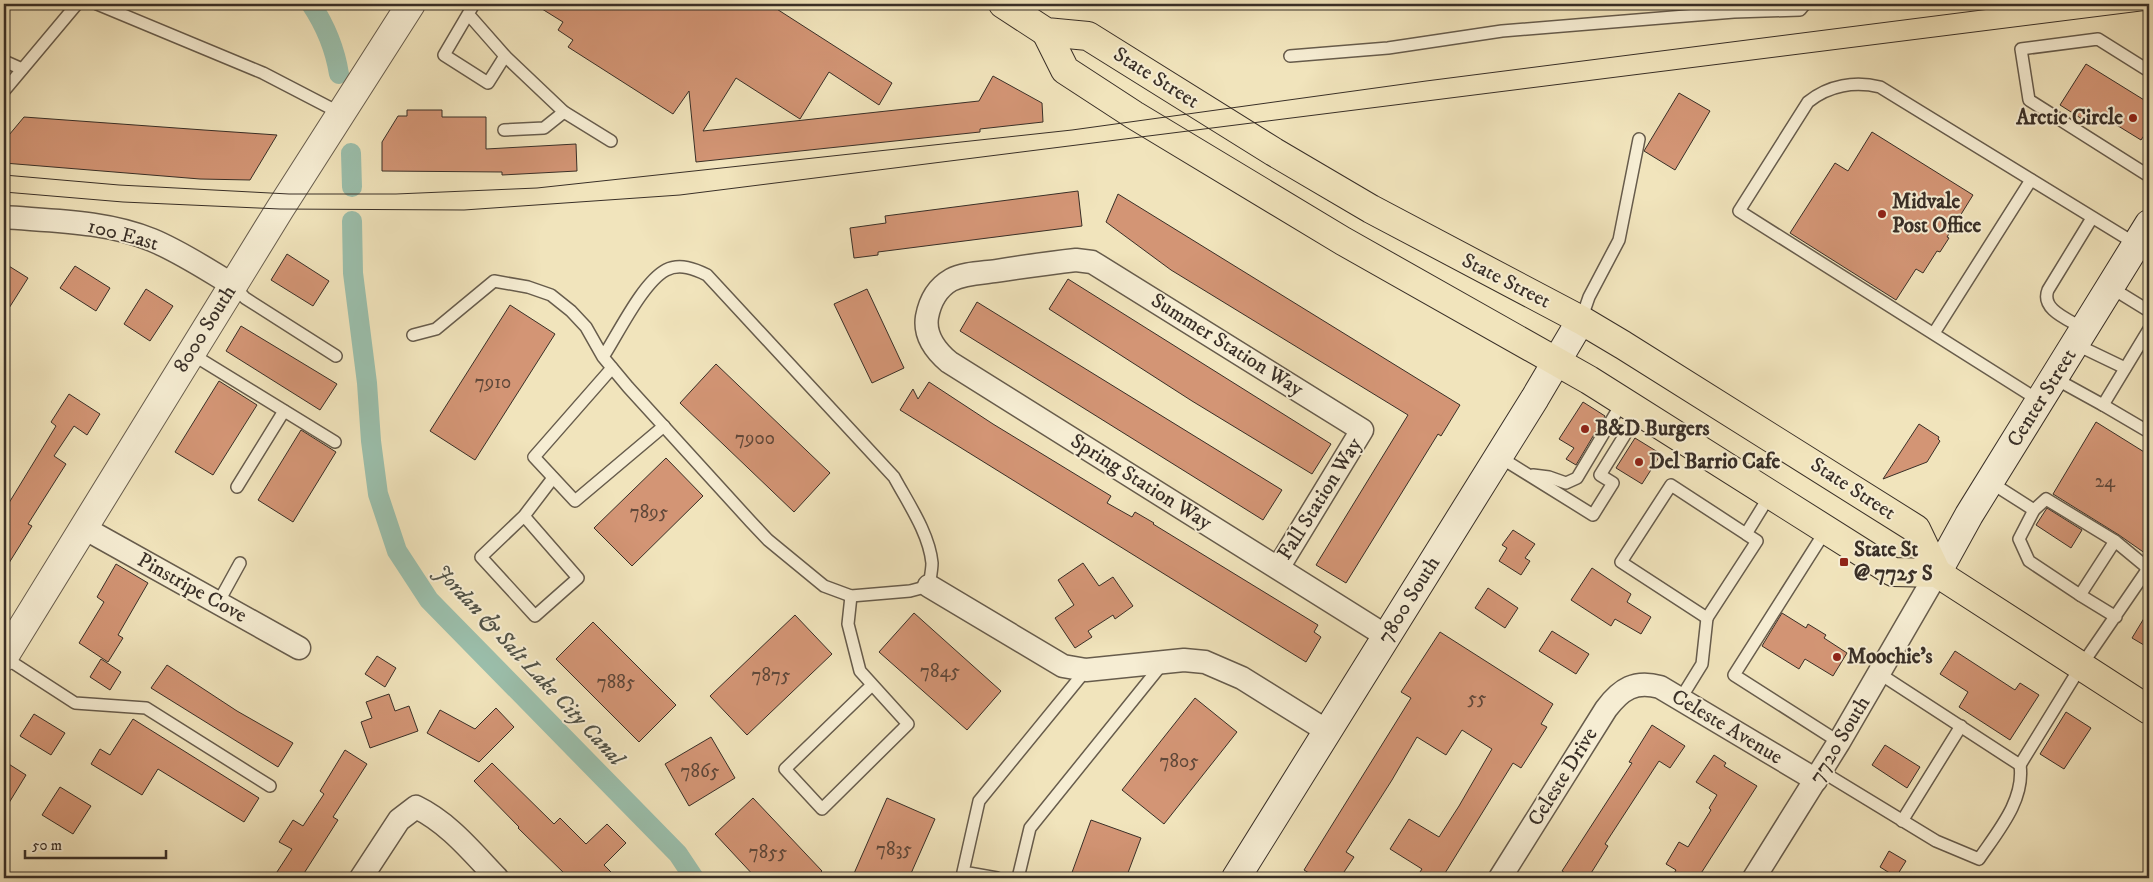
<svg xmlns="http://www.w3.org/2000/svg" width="2153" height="882" viewBox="0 0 2153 882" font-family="'IM FELL DW Pica',serif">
<rect width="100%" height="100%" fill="#f1e4bc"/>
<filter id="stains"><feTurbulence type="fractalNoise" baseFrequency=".004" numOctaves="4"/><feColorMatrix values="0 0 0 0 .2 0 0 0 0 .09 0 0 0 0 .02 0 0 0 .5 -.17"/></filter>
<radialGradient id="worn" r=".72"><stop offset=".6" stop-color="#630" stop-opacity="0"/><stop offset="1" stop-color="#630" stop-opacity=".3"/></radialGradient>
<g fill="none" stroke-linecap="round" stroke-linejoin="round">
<g stroke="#9bbfac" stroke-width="20">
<path d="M311,4c14,21 24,45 28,70"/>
<path d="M351,153l1,34"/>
<path d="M352,221l1,52 14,110 4,58 7,53 19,57 32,49 249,254 16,24"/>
</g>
</g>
<g fill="#d39575" stroke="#392f27">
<path d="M534,4h235l123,79 -13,22 -50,-33 -29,47 -64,-41 -33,53 276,-30 14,-25 49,27 1,19 -63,7v3l-284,30 -7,-71 -16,23 -105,-67 5,-7 -15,-10 5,-8z"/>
<path d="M2086,64l63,39v25l-8,12 -44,-27 -7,11 -30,-19z"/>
<path d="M1679,93l31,18 -35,59 -31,-19z"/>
<path d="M407,110h35v7h44v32l90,-5 1,27 -75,4v-3l-120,-1v-29l16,-26h9z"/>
<path d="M24,117l180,13 73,5 -27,45 -50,-1 -196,-16v-22z"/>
<path d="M1872,132l101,63 -26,42 2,1 -9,14 -3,-1 -14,22 -7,-4 -20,31 -106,-67 45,-70 13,8z"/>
<path d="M1078,191l4,35 -204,26v3l-24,3 -4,-30 36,-5 -1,-7z"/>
<path d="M1118,194l342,211 -19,31 -3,-2 -92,149 -30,-18 92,-150 -237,-145 -65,-48z"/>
<path d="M287,254l42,27 -16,25 -42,-26z"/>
<path d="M4,263l24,15 -24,38z"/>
<path d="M75,266l35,22 -14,23 -36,-23z"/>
<path d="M1068,279l263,165 -19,30 -120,-73 -143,-92z"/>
<path d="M146,289l27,17 -23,35 -26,-17z"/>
<path d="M867,289l37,79 -32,15 -38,-79z"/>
<path d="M977,302l305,188 -19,30 -303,-189z"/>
<path d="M510,305l45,29 -80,126 -45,-29z"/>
<path d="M241,326l96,58 -17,26 -94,-59z"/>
<path d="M716,364l114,109 -36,39 -114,-109z"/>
<path d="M219,381l38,24 -44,70 -38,-23z"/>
<path d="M929,382l64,42 118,72 -4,7 25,14 3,-5 19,11 -1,1 165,101 -4,7 7,5 -15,25 -406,-252 13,-21 5,10z"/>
<path d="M69,394l31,20 -13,21 -13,-9 -20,30 12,8 -38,60 4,2 -28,45v-60l52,-85 -5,-4z"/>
<path d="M1583,402l22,14 -29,49 -10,-6 8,-11 -15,-9z"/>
<path d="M2096,422l53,33v101l-30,-21 -66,-41z"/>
<path d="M1919,424l20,13 -1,2 2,2 -13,21 -44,17z"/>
<path d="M301,430l35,22 -43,70 -35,-22z"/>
<path d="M1635,438l26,16 -19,30 -26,-16z"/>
<path d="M666,458l37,38 -71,70 -38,-38z"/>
<path d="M2047,508l35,22 -11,18 -35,-23z"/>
<path d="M1513,530l22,14 -10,14 5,3 -9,14 -22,-14 8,-13 -5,-3z"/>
<path d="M1083,563l16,23 14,-9 20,29 -18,13 -2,-4 -25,16 4,6 -17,11 -20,-30 19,-13 -16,-25z"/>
<path d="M116,564l32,19 -30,52 5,3 -15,24 -29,-19 25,-41 -7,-5z"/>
<path d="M1592,568l39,26 -4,8 24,15 -10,17 -26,-15 -4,7 -40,-26z"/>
<path d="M1488,588l30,20 -13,20 -30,-20z"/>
<path d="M2149,610v38l-17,-10z"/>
<path d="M914,613l87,78 -34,39 -88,-78z"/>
<path d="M1782,613l24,15 2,-4 18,11 -2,3 23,15 -14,23 -28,-17 -6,10 -37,-23z"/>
<path d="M795,615l37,39 -85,81 -37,-39z"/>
<path d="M593,622l83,83 -37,37 -83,-83z"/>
<path d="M1552,631l37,23 -13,20 -37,-23z"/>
<path d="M1440,632l113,72 -12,20 6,3 -26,41 -8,-5 -71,115h-26l6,-9 -32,-20 19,-30 30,18 20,-31 33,-57 -30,-19 -16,25 -29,-18 -25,43 -46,72 8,5 -14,21h-23l-13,-8 107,-172 -10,-6z"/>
<path d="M1955,651l60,39 5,-7 19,12 -29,45 -51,-33 9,-15 -28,-18z"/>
<path d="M377,656l19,12 -11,19 -20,-13z"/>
<path d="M101,659l20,13 -11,18 -20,-13z"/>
<path d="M167,665l70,46 56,32 -15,24 -127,-79z"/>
<path d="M389,694l6,17 14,-5 9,25 -48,17 -9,-26 11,-4 -6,-16z"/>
<path d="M1195,698l42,34 -73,92 -42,-34z"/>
<path d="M496,708l18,19 -35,35 -52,-29 13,-23 35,19z"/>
<path d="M2066,712l25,16 -27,41 -24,-15z"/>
<path d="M34,714l31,19 -14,22 -31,-19z"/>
<path d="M133,719l126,79 -15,24 -86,-53 -16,26 -51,-31 9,-15 10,6z"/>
<path d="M1652,725l33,21 -15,22 -11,-7 -54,83 3,2 -20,32h-15l-11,-7 70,-108 -3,-1z"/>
<path d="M711,737l24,41 -46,28 -24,-42z"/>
<path d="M1885,745l35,22 -13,21 -35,-23z"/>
<path d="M345,750l22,14 -34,53 5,3 -37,58h-28l19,-29 -13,-7 14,-22 10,6 21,-32 -4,-3z"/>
<path d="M1714,755l12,8 -2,3 33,20 -59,92h-27l5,-8 -10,-6 13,-22 9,5 23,-37 -2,-2 8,-13 -21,-13z"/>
<path d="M4,761l22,14 -22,36z"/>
<path d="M492,763l62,61 6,-6 26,26 21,-20 19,19 -22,22 13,13h-48l-51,-50 1,-1 -45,-46z"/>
<path d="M60,787l31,19 -18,28 -31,-19z"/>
<path d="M753,798l69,73 -7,7h-59l-41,-44z"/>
<path d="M887,798l48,21 -26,59h-57z"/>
<path d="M1091,820l50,18 -15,40h-56z"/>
<path d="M1889,851l17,10 -10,16 -16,-10z"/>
</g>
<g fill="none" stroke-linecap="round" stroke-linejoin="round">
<g stroke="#675c4c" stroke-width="14">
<g id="service">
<path d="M97,4l166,69 79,41"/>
<path d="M469,15l36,41 -17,27 -44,-28 30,-51"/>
<path d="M505,56l59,56 47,29"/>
<path d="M1290,56l98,-8 114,-17 232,-19 66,-2 5,-6"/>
<path d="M4,61l18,8"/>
<path d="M2149,71l-51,-32 -77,10 8,51 120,76"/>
<path d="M4,91l73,-87"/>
<path d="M504,130l40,-2 20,-16"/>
<path d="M233,285l12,13 91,58"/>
<path d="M2110,287l39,24"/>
<path d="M1581,320l8,-23 30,-57 20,-101"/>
<path d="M2084,329c-14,-9 -44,-19 -36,-39l44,-72"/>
<path d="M1934,333l97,-153"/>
<path d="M413,335l23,-6 58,-48 34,6 23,8 20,16 15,16 17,30 25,30 123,135 17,18 56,46 27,10 59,-5 19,-5c1,-7 3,-16 3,-23 -3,-30 -24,-60 -38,-86l-187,-202c-12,-6 -27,-12 -41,-5 -23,12 -48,64 -63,87"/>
<path d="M2075,344l50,24"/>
<path d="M190,353l145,89"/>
<path d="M612,368l-78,89 41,44 89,-75"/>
<path d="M2054,378l49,27 46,-76"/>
<path d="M2040,401l-301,-190 69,-109c21,-17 47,-21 72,-15l269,165"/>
<path d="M2103,405l46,27"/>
<path d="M1498,456l95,59 20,-32 -13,-8 39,-63"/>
<path d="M1533,475l16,2 17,6 11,-5 46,-77"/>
<path d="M1990,482l44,28"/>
<path d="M237,487l47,-76"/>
<path d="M524,516l54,62 -43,38 -54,-59 43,-41 29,-38"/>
<path d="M1826,530l-92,145 105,67"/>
<path d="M1746,534l11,7 -50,77 -86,-56 50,-77 75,49 24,-39"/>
<path d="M2080,595l-51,-34 -10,-22 15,-29 12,-11 69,42"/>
<path d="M851,596l-3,28 12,47 48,53 -86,85 -37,-40 87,-84"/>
<path d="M218,603l22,-40"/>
<path d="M4,657l71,46 71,5 124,78"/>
<path d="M1880,674l140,91 61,-99 66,-96 -3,-5 -29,-24 -35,54 36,22"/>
<path d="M1681,698l21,-34 5,-46"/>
<path d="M1821,771l115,70 43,18c19,-28 46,-59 41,-94"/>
<path d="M1902,821l59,-95"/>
<path d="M997,878l-34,-6 16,-71 107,-131"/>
<path d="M1018,878l12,-50 133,-165"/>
</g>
</g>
<g stroke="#675c4c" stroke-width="25">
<g id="minor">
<path d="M4,217c49,4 102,4 148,23 29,12 54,29 81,45"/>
<path d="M84,528l215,120"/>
<path d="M1278,568l84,-138 -270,-168 -16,-2c-27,3 -54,7 -80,11 -14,2 -32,2 -45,9 -14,8 -21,21 -24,37 -3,19 9,34 22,45l437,274"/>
<path d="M929,586l134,80 23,4 98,-10 21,2 37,16 85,53"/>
<path d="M361,878l38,-58 17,-13c33,16 56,45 81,71"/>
<path d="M1500,878l106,-169c15,-20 29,-29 54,-22l156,93"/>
<path d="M1754,878l85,-136 98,-169"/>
</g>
</g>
<g stroke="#675c4c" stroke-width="30">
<path id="tertiary" d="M4,657l276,-448 131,-205"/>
</g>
<g stroke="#392f27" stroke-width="30">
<g id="secondary">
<path d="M1937,573l32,-58 180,-291"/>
<path d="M1236,878l299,-480 46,-78"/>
</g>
</g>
<g stroke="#392f27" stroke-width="30">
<g id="primary">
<path d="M1003,4l43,28 42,4 186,116 97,57 210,111 42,25 293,184 21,44"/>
<path d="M1046,32l19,38 69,45 209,126 246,139 304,192 44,1 212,137"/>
</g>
</g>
<use href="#service" stroke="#f6edd3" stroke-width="11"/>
<use href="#minor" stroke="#f6edd3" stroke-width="22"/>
<use href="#tertiary" stroke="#f6edd3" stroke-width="28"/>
<use href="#secondary" stroke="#f6edd3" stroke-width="28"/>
<use href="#primary" stroke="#f1e4bc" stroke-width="28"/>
<g stroke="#392f27" stroke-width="1">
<path d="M4,175l115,10 170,9h107l141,-6 535,-58 354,-49 603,-77"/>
<path d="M4,192l119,10 157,7 184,1 216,-15 1469,-185"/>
</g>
</g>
<g fill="#8f2418" stroke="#f6edd3" stroke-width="2">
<circle cx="2133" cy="118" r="5"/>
<circle cx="1882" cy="214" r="5"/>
<circle cx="1585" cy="429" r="5"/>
<circle cx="1639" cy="462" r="5"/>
<rect x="1839" y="557" width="10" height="10" rx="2.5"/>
<circle cx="1837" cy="657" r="5"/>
</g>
<g text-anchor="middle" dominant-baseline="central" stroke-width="4" stroke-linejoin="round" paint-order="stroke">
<g font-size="19" fill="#60483a">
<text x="493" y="382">7910</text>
<text x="755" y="438">7900</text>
<text x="2105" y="481">24</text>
<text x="649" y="512">7895</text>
<text x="940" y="671">7845</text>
<text x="771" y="675">7875</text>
<text x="616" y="682">7885</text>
<text x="1477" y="698">55</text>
<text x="1179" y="761">7805</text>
<text x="700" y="771">7865</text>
<text x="894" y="849">7835</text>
<text x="768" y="852">7855</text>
</g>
<g font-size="21" fill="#392f27" stroke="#f6edd3">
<text transform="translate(1156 78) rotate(32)">State Street</text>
<text transform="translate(123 235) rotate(15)">100 East</text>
<text transform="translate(1506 281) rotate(27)">State Street</text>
<text transform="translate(205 329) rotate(-58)">8000 South</text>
<text transform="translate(1227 345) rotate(32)">Summer Station Way</text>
<text transform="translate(2042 398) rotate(-58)">Center Street</text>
<text transform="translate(1141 482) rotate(32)">Spring Station Way</text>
<text transform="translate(1853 489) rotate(33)">State Street</text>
<text transform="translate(1320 499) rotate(-58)">Fall Station Way</text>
<text transform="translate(192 588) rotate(29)">Pinstripe Cove</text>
<text transform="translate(1409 600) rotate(-58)">7800 South</text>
<text transform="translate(1727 727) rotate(31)">Celeste Avenue</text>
<text transform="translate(1840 740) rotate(-59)">7720 South</text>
<text transform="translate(1563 777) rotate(-58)">Celeste Drive</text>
</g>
<g font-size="21" font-weight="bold" fill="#392f27" stroke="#f6edd3" text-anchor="start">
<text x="2123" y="118" text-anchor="end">Arctic Circle</text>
<text x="1892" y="202">Midvale<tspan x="1892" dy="24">Post Office</tspan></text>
<text x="1595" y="429">B&amp;D Burgers</text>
<text x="1649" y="462">Del Barrio Cafe</text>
<text x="1854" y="550">State St<tspan x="1854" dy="24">@ 7725 S</tspan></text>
<text x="1847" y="657">Moochie's</text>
</g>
<g font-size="22" font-style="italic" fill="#525348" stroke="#f6edd3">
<text transform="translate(529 665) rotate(47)">Jordan &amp; Salt Lake City Canal</text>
</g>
</g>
<rect width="2153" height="882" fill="none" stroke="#f1e4bc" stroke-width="20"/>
<rect x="5" y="5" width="2143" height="872" fill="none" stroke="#392f27" stroke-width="2.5"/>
<rect x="10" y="10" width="2133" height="862" fill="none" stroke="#392f27"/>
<path d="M25 850v8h141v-8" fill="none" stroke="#392f27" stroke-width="2.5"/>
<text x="32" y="850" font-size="15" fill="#392f27" stroke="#f6edd3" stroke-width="4" paint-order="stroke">50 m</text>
<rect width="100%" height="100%" filter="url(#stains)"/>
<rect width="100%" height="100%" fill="url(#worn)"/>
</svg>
